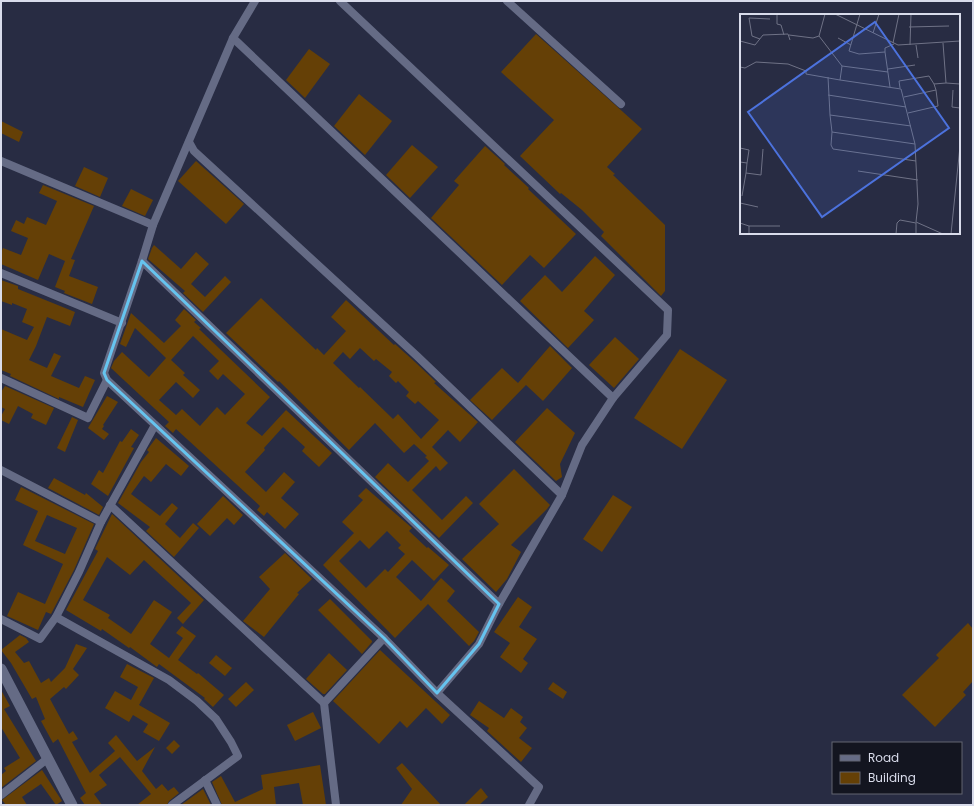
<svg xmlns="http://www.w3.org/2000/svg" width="974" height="806" viewBox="0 0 974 806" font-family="Poppins,sans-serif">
<rect width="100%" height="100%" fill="#282c43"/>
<g fill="#654006" fill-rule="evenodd">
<path d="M536,34l106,95 -35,38 8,7 -2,1 52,50v66l-4,5 -60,-60 3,-4 -22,-22 -21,-17 -1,1 -40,-38 34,-36 -53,-48z"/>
<path d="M309,49l21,15 -25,34 -19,-18z"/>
<path d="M359,94l33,27 -27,34 -31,-29z"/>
<path d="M1,121l22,11 -4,10 -18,-9z"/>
<path d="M412,145l26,22 -28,31 -24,-23z"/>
<path d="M485,146l20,18 -1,1 25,23 -1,1 48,45 -32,34 -14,-13 -28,30 -71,-67 28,-33 -5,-4z"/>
<path d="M196,161l48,43 -18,20 -48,-43z"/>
<path d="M84,167l24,11 -8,19 -25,-11z"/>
<path d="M43,185l51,21 -23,53 4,1 -6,16 29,11 -6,17 -28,-11 1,-2 -10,-4 10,-26 -16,-7 -11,26 -37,-16v-11l2,-5 18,7 7,-17 -17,-7 5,-11 8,4 3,-7 19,8 11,-24 -18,-8z"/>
<path d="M131,189l22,11 -8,16 -23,-10z"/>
<path d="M154,245l27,24 15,-17 13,12 -18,20 14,13 20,-21 6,6 -28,30 -20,-19 2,-2 -37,-32 4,-11z"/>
<path d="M595,256l20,19 -31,36 10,9 -26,28 -48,-47 25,-26 17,17z"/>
<path d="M1,280l17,6v3l57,23 -5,14 -23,-9 -11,29 -7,14 18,8 7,-15 7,3 -10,20 28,12 6,-12 10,4 -12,27 -24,-10v2l-49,-23 1,-2 -10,-4v-41l26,11 7,-13 -12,-5 5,-13 -15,-6v2l-11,-4z"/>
<path d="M261,298l55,52 1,-2 7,7 22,-24 -15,-14 15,-17 48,45 1,-1 20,18 21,20 -2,1 44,39 -18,20 -12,-12 -16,17 16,16 -8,8 -4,-5 -24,24 30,30 24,-24 7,7 -34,35 -64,-61 13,-14 20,19 21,-21 -4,-4 2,-1 -13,-12 -10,9 -29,-30 -26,27 -70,-69 -1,1 -52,-49zM360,348l14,13 2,-2 16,13 -3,4 7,7 2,-2 11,11 -3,4 9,8 3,-3 21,19 -18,19 -23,-25 -5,5 -33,-32 -1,1 -26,-25 10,-11 7,7z"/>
<path d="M184,309l12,11 -2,2 7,6 -2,1 71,68 -24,26 16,13 24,-26 46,43 -13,14 -17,-16 3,-4 -22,-20 -19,21 1,2 -20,22 21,20 18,-20 11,10 -14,16 18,16 -14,15 -18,-17 -3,4 -7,-6 3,-4 -84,-77 -3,4 -8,-7 4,-4 -58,-54 3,-7 8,-9 27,25 17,-19 -31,-30 -9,19 -6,-3 11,-31 33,30 17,-17 -6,-6zM193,336l26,25 -10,10 9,9 5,-6 22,20 -20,21 -8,-8 -17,19 -18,-17 -6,6 -17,-15 17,-18 17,16 7,-8 -17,-15 2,-2 -14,-13z"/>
<path d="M615,337l24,22 -25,29 -25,-23z"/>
<path d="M550,346l22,22 -29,33 -17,-16 -34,35 -22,-20 32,-32 16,15z"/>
<path d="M680,349l47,31 -45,69 -48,-31z"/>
<path d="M5,386l49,22 -8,17 -15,-7 2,-4 -15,-8 -9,18 -8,-4v-4l4,-7 -4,-2v-15z"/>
<path d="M107,396l11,6 -15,23 1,1 -2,3 7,5 -5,6 -16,-12z"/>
<path d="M547,408l28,25 -15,31 2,13 -6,4 -41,-39z"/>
<path d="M72,417l6,3 -13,32 -8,-4z"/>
<path d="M131,429l8,6 -8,12 3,1 -26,48 -17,-12 8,-14 4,3 17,-32 2,1z"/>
<path d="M156,438l33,28 -8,10 -15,-12 -15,18 -7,-6 -13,18 29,22 12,-13 6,5 -13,16 15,14 13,-15 6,5 -25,29 -28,-26 4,-4 -32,-24 23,-41 8,-10 -2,-2z"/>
<path d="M514,469l36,36 -3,4 -36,36 10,7 -14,27 -11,13 -34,-33 37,-35 -20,-20z"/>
<path d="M54,478l31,17 1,-2 17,14 -4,8 -51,-27z"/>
<path d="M21,487l73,37 -20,46 -23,44 -5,-2 -8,18 -31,-14 11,-24 27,12 18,-40 -40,-19 15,-34 -23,-11zM47,515l30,13 -12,26 -30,-13z"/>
<path d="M366,488l46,40 -3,3 18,17 1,-1 21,18 -15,16 -22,-21 -16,17 25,24 20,-23 14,13 -8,10 32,31 -5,9 -5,5 -41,-42 -33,34 -72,-73 31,-32 -12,-11 21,-22 -5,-4zM387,531l14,14 -3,3 7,6 -17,18 -3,-3 -19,19 -27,-27 21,-21 9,9z"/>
<path d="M613,495l19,12 -30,45 -19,-13z"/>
<path d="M223,496l20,19 -9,10 -7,-7 -17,18 -13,-12z"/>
<path d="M112,514l92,86 -21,24 -6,-6 14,-15 -47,-43 -14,15 -23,-18 -24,43 27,15 -2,3 23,16 23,-34 18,12 -22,32 19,14 14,-20 -7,-5 6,-7 14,10 -18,24 19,14 1,-1 26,22 -11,12 -9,-8 1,-1 -46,-34 -2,3 -27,-20 -1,1 -27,-19 -1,2 -35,-21 32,-59 -3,-2z"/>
<path d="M285,553l27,26 -15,14 2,1 -35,43 -21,-16 27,-32 -11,-12z"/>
<path d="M518,597l14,10 -13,20 18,12 -14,20 5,4 -7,10 -21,-16 10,-14 -16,-11z"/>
<path d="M330,599l42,42v1l-10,12 -44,-44z"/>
<path d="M968,623l5,6v52l-10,11 3,3 -31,32 -33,-32 37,-37 -3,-3z"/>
<path d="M20,635l6,3 3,4 -14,10 9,11 5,-2 12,22 8,-5 2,4 14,-14 11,-24 11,4 -14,21 6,6 -13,14 -2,-2 -14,12 19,35 4,-3 5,8 -6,3 18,31 25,-22 -7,-8 8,-8 21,26 18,-14 -13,24 14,18 6,-5 6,7 6,-4 5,6 -10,8 -2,4h-30l14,-11 -31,-37 -21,18 8,10 -13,9 8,11h-17l-5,-7 6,-5 -28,-54 -5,4 -12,-22 4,-2 -9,-22 -4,2 -21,-36 -10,-13z"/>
<path d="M380,650l70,65 -8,9 -16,-16 -19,20 -7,-7 -21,23 -46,-43z"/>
<path d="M329,653l18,17 -22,24h-2l-17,-15z"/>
<path d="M216,655l16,13 -7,8 -16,-13z"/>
<path d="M127,664l27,14 -15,27 31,18 -11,18 -16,-9 5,-8 -15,-9 -4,7 -24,-14 10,-17 16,9 7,-13 -18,-10z"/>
<path d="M246,682l8,8 -18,17 -8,-8z"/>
<path d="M553,682l14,10 -4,7 -15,-10z"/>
<path d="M1,690l9,16 -6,3 32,52 -35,27v-13l5,-4 -2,-3 16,-10 -19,-31z"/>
<path d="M479,701l25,17 7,-10 12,9 -3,5 7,6 -8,10 13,10 -11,14 -34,-31 2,-3 -19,-13z"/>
<path d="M313,712l8,16 -26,13 -8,-16z"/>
<path d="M174,740l6,6 -8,8 -6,-6z"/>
<path d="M402,763l39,42h-40l11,-16 -16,-21z"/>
<path d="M320,765l6,40h-23l-4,-22 -25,4 2,18h-54l-10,-23 9,-6 14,26 28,-13 -2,-14z"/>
<path d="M42,770l20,31 -6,4 -15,-21 -19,13 5,8h-21l-4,-5z"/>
<path d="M481,788l7,9 -9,8h-15z"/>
<path d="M203,789l8,16h-30z"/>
</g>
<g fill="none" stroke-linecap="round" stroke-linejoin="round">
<g stroke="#656b85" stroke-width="8">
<path d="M255,1l-22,37 -80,187 -11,36 -38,112 3,7 277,258 -60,65 12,102"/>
<path d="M340,1l328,309 -1,25 -54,63"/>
<path d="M507,1l114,103"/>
<path d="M233,38l380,360 -31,47 -20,50"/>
<path d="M189,142l5,9 223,205 145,139 -63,109 -20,40 -42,49"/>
<path d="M1,161l152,64"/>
<path d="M142,261l357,343"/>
<path d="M1,273l121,50"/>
<path d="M1,378l87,40 19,-38"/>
<path d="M1,470l100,52"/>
<path d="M110,505l214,198"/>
<path d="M56,617l23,-45 22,-50 54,-97"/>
<path d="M1,619l39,20 16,-22 113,63 28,21 19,18 15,23 7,14 -66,49"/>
<path d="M384,638l53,55 102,94 -10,18"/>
<path d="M205,780l12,25"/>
<path d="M1,795l46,-36"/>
</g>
<path stroke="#656b85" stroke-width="11" d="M1,669l71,136"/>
</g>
<path fill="none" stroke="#66c4ef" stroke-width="3" stroke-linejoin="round" d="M142,261l357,343 -20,40 -42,49 -53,-55 -277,-258 -3,-7z"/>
<g transform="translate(740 14)">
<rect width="220" height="220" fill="#282c43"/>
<path fill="none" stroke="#6f7286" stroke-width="1" d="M37,0v10l4,1 3,10M95,0l63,31 62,-4M120,0l-11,37 10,3 26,-2v-4l9,-4M169,13l40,-1M133,19l6,-19M49,21l24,3 6,-2 23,30 -2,14 61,9 14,55 3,60 -2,18 27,12M79,22l6,-22M98,24l13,7M20,25l-8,-3 -3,-18 21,1M0,27l15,4 8,-10 25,-1 2,6M153,29l6,-29M203,29l3,40 14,1M170,31l1,-31M176,31l2,13M145,38l5,35M102,52l46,6M0,53l5,1 11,-6 32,2 18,7v3l34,6M148,55l27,-4M88,63l2,38 81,11M160,74l-1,-7 30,-5 5,8 12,-1M213,76l-1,17 8,1M88,81l78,12M164,83l32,-7 -2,-6M168,99l30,-7 -2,-16M90,101l2,17 83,12M92,118l-1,13 2,4 83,12M0,134l9,2 -2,13M0,148l7,1 -1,10 15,2 2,-26M118,157l60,9M2,182l4,-23M0,189l18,4M0,209l9,3v8M9,212h31M156,220l1,-11 3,-3 16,3v11M211,220l9,-88"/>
<path fill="#4c72dd" fill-opacity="0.15" stroke="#4c72dd" stroke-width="2" d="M135,8l74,106 -127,89 -74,-105z"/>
<rect width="220" height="220" fill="none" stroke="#d9dceb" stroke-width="2"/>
</g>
<rect width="974" height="806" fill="none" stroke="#d9dceb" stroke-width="4"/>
<rect x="832" y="742" width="130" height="52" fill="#131520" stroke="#626571"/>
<rect x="840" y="755" width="20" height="6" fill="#656b85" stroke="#626571"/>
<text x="868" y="762" font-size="12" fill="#d9dceb">Road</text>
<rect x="840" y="772" width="20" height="12" fill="#654006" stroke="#626571"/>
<text x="868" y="782" font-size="12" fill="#d9dceb">Building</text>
</svg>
